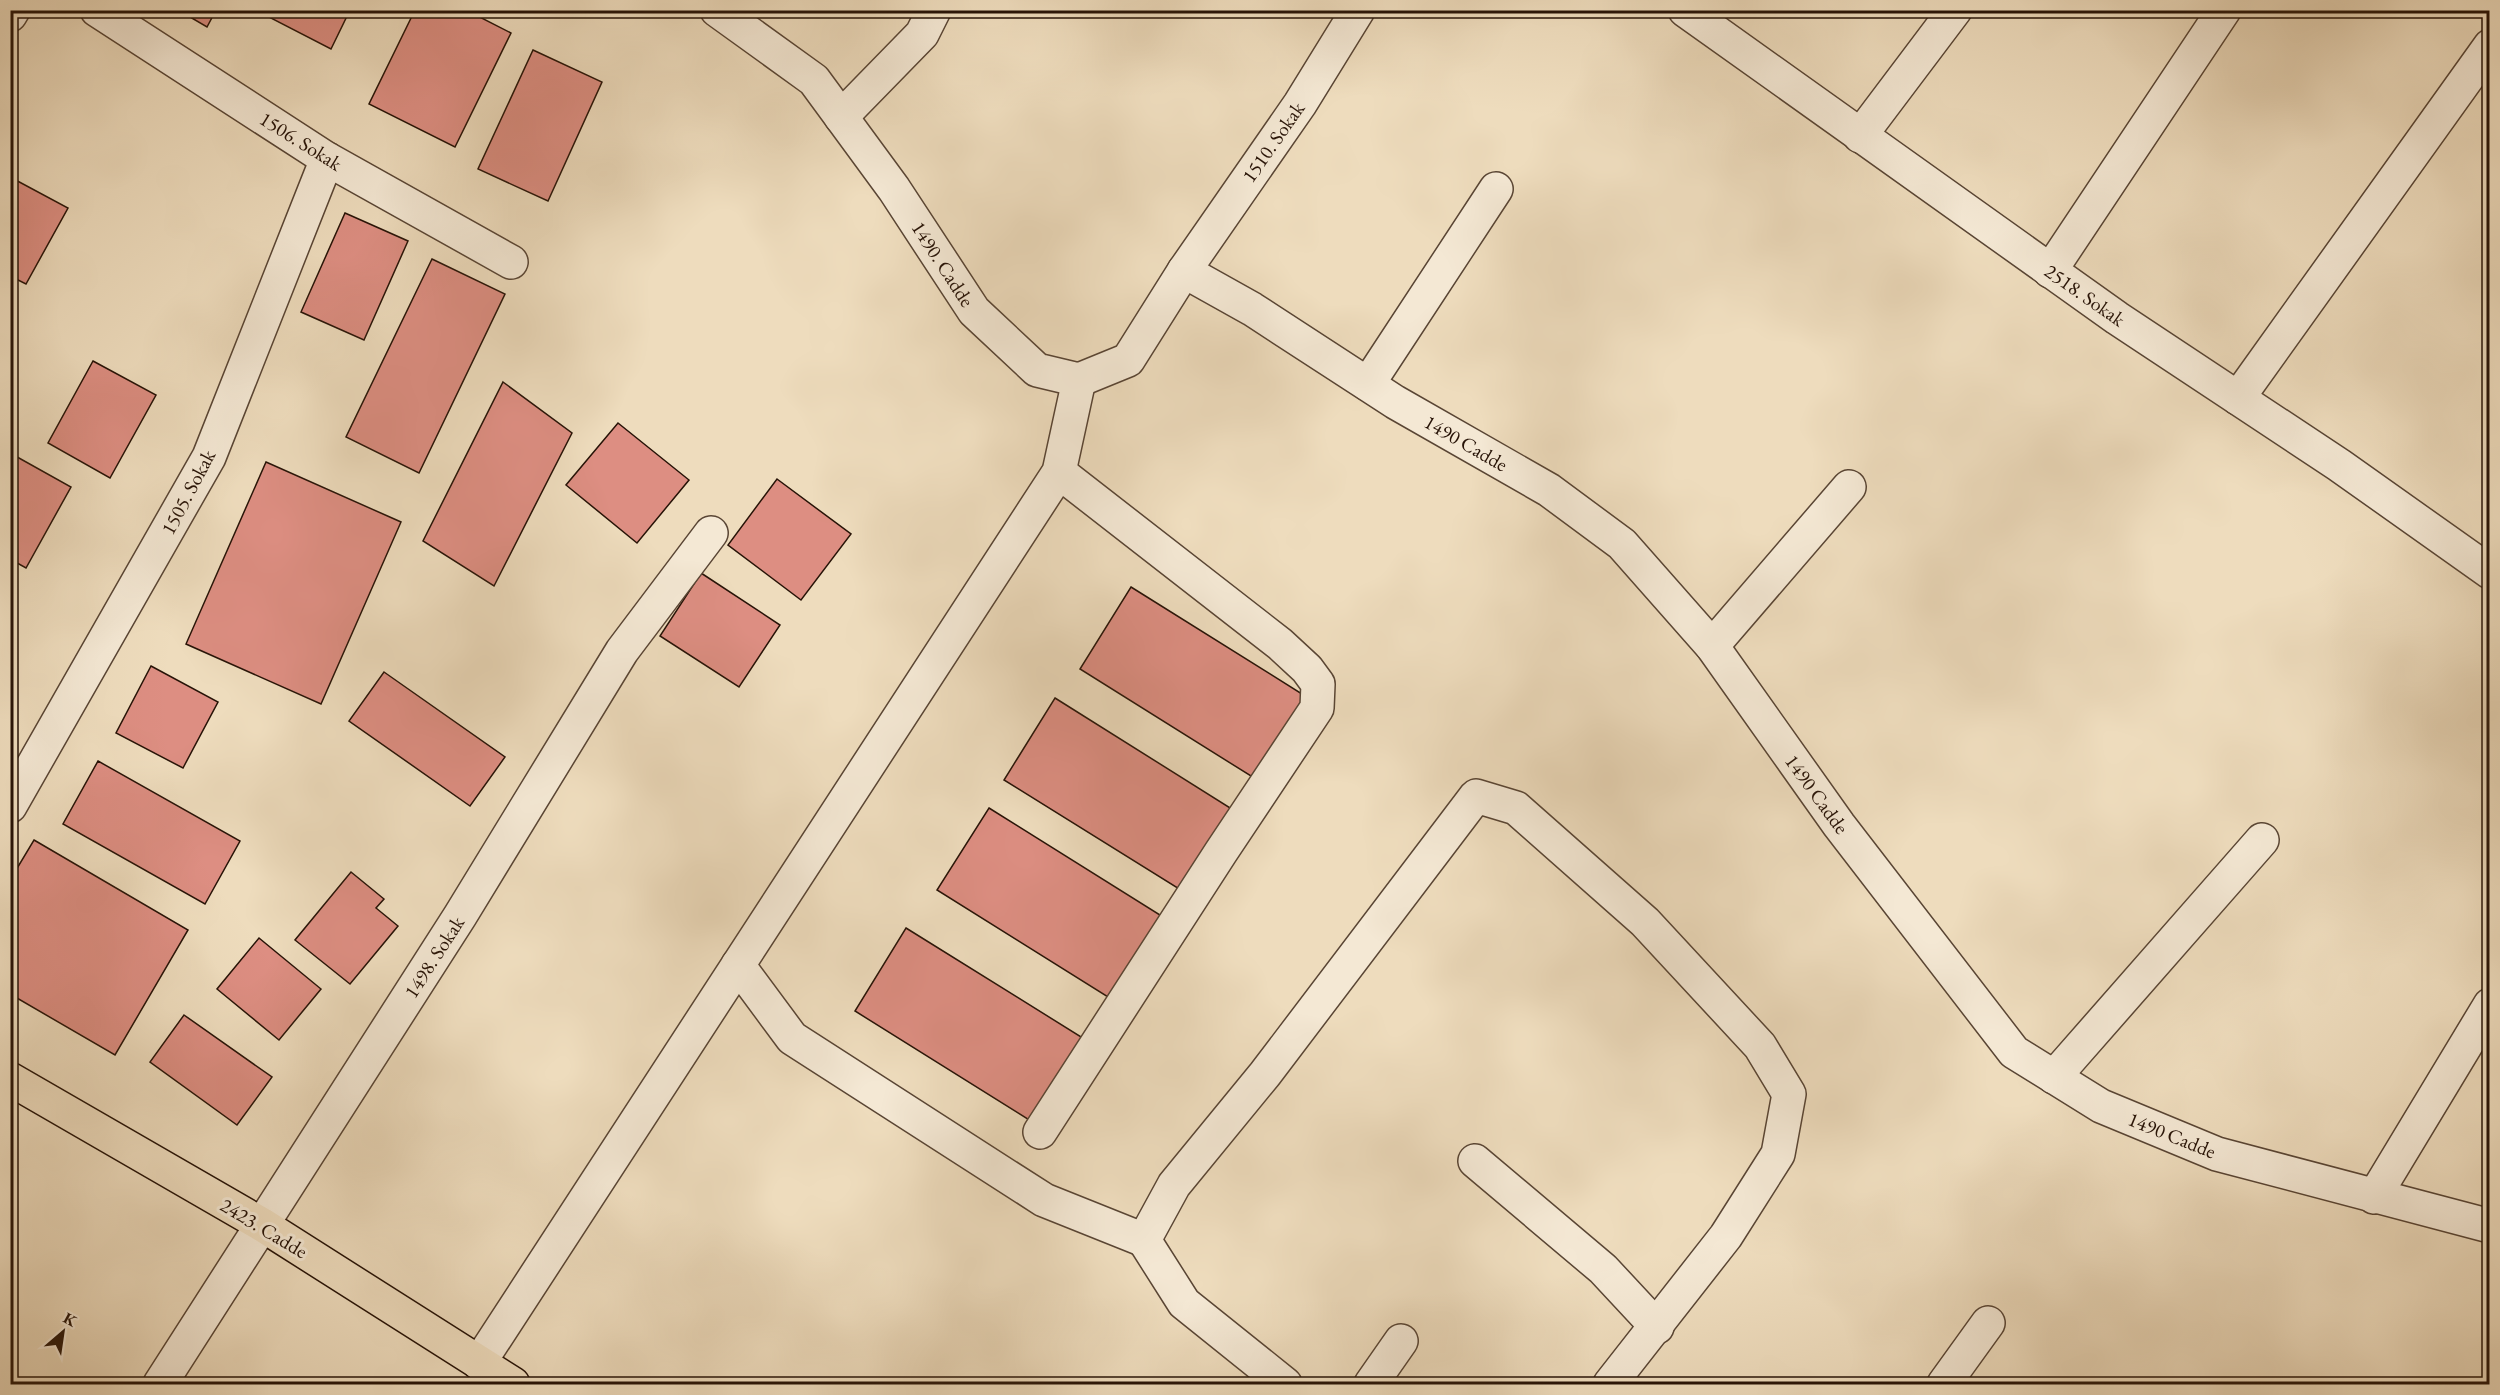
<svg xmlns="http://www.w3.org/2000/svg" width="2500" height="1395" viewBox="0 0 2500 1395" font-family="'EB Garamond',serif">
<rect width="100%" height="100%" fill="#eedcbd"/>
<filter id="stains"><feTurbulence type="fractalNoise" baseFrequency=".00333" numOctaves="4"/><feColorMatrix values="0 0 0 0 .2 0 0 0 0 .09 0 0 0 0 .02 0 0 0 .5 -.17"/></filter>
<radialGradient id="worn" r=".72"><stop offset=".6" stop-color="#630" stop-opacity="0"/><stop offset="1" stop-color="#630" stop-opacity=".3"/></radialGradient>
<g fill="#dd8e82" stroke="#271307" stroke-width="1.5">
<path d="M178,10h38l-9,17z"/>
<path d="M262,10h88l-19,39 -70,-36z"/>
<path d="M415,10h51l45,23 -56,114 -86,-43z"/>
<path d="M533,50l69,32 -54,119 -70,-32z"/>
<path d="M10,177l58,31 -42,76 -16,-8z"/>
<path d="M345,213l63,28 -44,99 -63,-28z"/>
<path d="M432,259l73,35 -86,179 -73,-36z"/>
<path d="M93,361l63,34 -46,83 -62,-35z"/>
<path d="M503,382l69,51 -78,153 -71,-45z"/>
<path d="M618,423l71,57 -52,63 -71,-58z"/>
<path d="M10,453l61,34 -45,81 -16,-9z"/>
<path d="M266,462l135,60 -80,182 -135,-60z"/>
<path d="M777,479l74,55 -50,66 -73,-55z"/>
<path d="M701,573l79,52 -41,62 -79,-51z"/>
<path d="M1131,587l179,112 -51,82 -179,-112z"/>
<path d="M151,666l67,36 -35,66 -67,-35z"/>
<path d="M384,672l121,85 -35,49 -121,-85z"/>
<path d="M1055,698l180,113 -51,81 -180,-112z"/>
<path d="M98,761l142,80 -35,63 -142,-80z"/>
<path d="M989,808l179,112 -52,82 -179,-112z"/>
<path d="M34,840l154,90 -73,125 -105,-61v-114z"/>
<path d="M351,872l33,27 -8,9 22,18 -48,58 -55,-44z"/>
<path d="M906,928l180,112 -52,83 -179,-112z"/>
<path d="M259,938l62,51 -42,51 -62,-51z"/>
<path d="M184,1015l88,62 -35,48 -87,-63z"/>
</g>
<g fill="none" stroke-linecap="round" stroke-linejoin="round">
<g stroke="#594534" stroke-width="36">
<g id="minor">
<path d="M97,10l230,149 184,103"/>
<path d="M717,10l97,70 80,109 80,122 63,59 42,10 49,-20 56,-89 116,-167 58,-94"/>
<path d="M1685,10l432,308 222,147 151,107"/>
<path d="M10,15l3,-5"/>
<path d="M841,117l81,-83 12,-24"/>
<path d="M1860,136l95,-126"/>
<path d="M1184,271l68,38 143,93 154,88 73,54 90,102 127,179 175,227 87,54 116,48 273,72"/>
<path d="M2050,271l174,-261"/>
<path d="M1368,384l128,-195"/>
<path d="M2238,398l252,-352"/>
<path d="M1712,646l137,-159"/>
<path d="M10,806l199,-349 118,-298"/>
<path d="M738,965l54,73 252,162 100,40"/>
<path d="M2054,1077l208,-237"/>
<path d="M1040,1132l181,-280 96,-144 1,-24 -11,-15 -27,-25 -221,-172"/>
<path d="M1475,1161l128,108 54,58"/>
<path d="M2374,1197l116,-192"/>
<path d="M479,1363l580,-891 20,-92"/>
<path d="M160,1384l300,-468 162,-265 89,-118"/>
<path d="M1285,1384l-101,-81 -40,-63 30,-55 91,-111 211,-278 40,12 129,114 115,124 29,48 -11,60 -52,82 -116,148"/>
<path d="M1371,1384l30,-43"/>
<path d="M1944,1384l44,-61"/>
</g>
</g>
<g stroke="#271307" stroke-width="36">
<path id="major" d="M10,1079l251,145 252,160"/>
</g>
<use href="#minor" stroke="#f4e8d4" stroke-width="33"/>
<use href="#major" stroke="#eedcbd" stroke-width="33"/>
</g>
<g text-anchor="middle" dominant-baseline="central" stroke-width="6" stroke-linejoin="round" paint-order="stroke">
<g font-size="20" fill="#271307" stroke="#f4e8d4">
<text transform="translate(301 141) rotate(32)">1506. Sokak</text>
<text transform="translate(1273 142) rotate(-55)">1510. Sokak</text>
<text transform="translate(943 264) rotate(57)">1490. Cadde</text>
<text transform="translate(2085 295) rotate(35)">2518. Sokak</text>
<text transform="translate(1466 443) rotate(30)">1490 Cadde</text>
<text transform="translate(188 492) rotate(-62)">1505. Sokak</text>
<text transform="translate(1817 794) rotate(54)">1490 Cadde</text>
<text transform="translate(434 957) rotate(-57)">1498. Sokak</text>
<text transform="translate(2172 1135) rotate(22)">1490 Cadde</text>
<text transform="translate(264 1228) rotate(31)">2423. Cadde</text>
</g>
</g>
<rect width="2500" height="1395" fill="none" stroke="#eedcbd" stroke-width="36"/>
<rect x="12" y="12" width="2476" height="1371" fill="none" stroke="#271307" stroke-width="3"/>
<rect x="18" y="18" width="2464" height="1359" fill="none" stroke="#271307" stroke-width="1.5"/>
<g transform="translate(63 1332) rotate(29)" stroke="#f4e8d4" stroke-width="4.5" paint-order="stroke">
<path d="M0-4.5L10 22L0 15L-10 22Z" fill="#271307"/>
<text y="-9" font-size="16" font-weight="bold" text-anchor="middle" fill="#271307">K</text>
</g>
<rect width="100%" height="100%" filter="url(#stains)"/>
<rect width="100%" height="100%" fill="url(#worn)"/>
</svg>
